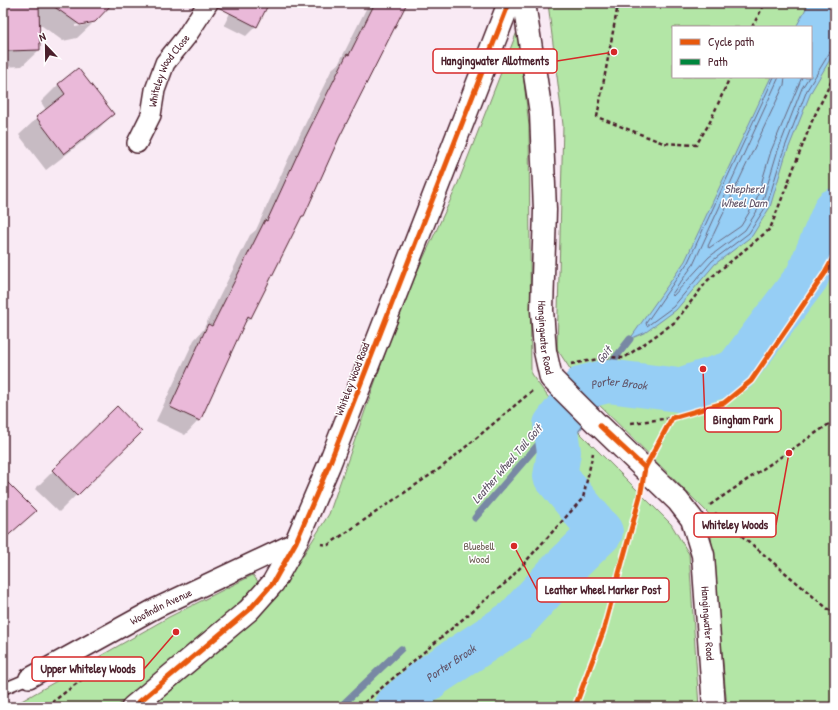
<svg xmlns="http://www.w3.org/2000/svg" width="838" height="710" font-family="'Patrick Hand',sans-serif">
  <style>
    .green { fill: #b3e6a6; stroke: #7e8268; fill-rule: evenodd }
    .water { fill: #96cef5; stroke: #7888a4 }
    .shadow { fill: #0003 }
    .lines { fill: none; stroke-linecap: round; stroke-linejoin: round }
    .shore { stroke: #68657c; stroke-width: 1 }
    .stream { stroke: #7888a4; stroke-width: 7 }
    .river { stroke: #96cef5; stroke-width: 44 }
    .building { fill: #eab9d9; stroke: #4a1f2b }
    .service-casing { stroke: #4a1f2b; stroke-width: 13 }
    .minor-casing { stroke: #4a1f2b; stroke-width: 22 }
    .tertiary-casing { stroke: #4a1f2b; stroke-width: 25 }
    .path { stroke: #4a1f2b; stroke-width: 2.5; stroke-dasharray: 4 3; stroke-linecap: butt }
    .service { stroke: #fff; stroke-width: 10 }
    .minor { stroke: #fff; stroke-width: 19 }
    .tertiary { stroke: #fff; stroke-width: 22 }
    .quiet { stroke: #00873e; stroke-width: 4; stroke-dasharray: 8 4; stroke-linecap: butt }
    .cycleway-casing { stroke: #fff; stroke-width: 8 }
    .cycleway { stroke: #e8590c; stroke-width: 5 }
    .labels { text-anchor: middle; stroke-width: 3; stroke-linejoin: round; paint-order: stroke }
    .street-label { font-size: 11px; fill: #4a1f2b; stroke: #fff }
    .park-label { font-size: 11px; fill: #6a5b50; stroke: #fff }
    .water-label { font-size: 12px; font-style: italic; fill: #615468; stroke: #fff }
    .leader { fill: none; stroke: #d62828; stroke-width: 1.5 }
    .callout-dot { fill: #d62828; stroke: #fff; stroke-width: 1.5 }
    .callout { fill: #fff; stroke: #d62828; stroke-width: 1.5 }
    .callout-label { font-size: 12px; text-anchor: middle; font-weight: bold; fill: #4a1f2b }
  </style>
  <rect width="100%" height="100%" fill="#f9eaf4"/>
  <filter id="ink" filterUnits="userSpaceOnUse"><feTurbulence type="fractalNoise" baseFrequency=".025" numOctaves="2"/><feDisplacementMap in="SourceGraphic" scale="8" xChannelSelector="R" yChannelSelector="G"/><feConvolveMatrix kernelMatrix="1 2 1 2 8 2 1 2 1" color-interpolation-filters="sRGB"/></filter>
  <g filter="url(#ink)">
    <g class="green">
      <path d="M548,3H835V707H727L709,514L584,390L557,349L563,125ZM673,27H811V77H673Z"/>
      <path d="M518,29L529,126L531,374L561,414L671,524L689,554L699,707H152L277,597L329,514L403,302L456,188Z"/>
      <path d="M253,575L259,583L194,646L116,707H11L169,617Z"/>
    </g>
    <path class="water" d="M809,3H835V51L811,92L785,157L770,207L752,236L715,264L676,310L646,332L630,339L685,261L771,77H811V27H796Z"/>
    <g class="shadow">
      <path d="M3,3H112L94,21L75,25V27L92,24L77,38L63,41L38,23L39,50L22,66L3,67Z"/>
      <path d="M235,3H268L256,26L246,36L224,25Z"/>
      <path d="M369,3H406L376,61L303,216L300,219L251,317L244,324L199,420L185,435L156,421L194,340L203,330L250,235L256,230L291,153L332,69L339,63Z"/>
      <path d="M78,70L113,114L95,132L46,170L19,135L46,110L41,102L58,85Z"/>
      <path d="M117,408L140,432L59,512L35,489Z"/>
      <path d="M3,494L34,511L3,541Z"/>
    </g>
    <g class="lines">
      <g class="shore">
        <path d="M774,77L688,262L646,323L647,326L673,307L712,261L749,233L767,205L782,155L807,90L830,52L835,50"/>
        <path d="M779,77L693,265L672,294L673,296L709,257L745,230L762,203L777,153L802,88L809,77"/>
        <path d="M785,77L784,85L708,246L709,248L741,226L756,201L771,151L802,77"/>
      </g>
      <g class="stream">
        <path d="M595,384L630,339"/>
        <path d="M559,452L602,397L641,386"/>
        <path d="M475,518L555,425"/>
        <path d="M340,707L401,649"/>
      </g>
      <path class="river" id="s1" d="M395,707L433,675L516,620L556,576L601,532L555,476L559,452L555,425L584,387L608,381L679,390L736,371L807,277L835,210"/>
    </g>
    <g class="building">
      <path d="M6,3H39L40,50L7,51Z"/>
      <path d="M49,3H113L95,22L80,25Z"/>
      <path d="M219,3H269L257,27L218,7Z"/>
      <path d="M375,3H407L339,138L304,216H302L251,318L248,316L200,421L170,407L208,324L212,326L265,220L267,221L305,138L347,54L349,55Z"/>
      <path d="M78,68L114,114L64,154L36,117L65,94L58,84Z"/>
      <path d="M117,406L142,432L77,496L52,470Z"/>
      <path d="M3,478L36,511L3,540Z"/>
    </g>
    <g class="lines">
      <g class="service-casing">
        <path id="service" d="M3,689L29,678"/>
      </g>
      <g class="minor-casing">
        <g id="minor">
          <path id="s2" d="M137,143L151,115L155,90L165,63L186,37L208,3"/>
          <path id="s3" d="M29,678L156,608L296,542"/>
        </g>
      </g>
      <g class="tertiary-casing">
        <g id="tertiary">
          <path id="s4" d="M524,3L541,113L545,210L542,310L545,351L551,378L597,424"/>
          <path id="s5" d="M600,426L678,501L692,519L703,555L714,707"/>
          <path d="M133,707L249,610L273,583L296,542L329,465L509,3"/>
        </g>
      </g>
      <g class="path">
        <path d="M617,10L597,117L663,143L696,145L709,124L730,77"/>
        <path d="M752,27L765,3"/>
        <path d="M571,364L609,357L624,358L675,322L708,280L770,229L812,121L835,74"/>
        <path d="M631,423L672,418"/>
        <path d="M710,505L835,420"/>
        <path d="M715,513L835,615"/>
        <path d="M321,544L328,545L442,467L532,391"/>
        <path d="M46,707L98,667"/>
        <path d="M359,707L509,580L583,498L593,453"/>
      </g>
      <use href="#service" class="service"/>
      <use href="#minor" class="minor"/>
      <use href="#tertiary" class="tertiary"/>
      <path class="quiet" d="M617,10L618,3"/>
      <g class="cycleway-casing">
        <g id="cycleway">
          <path d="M600,426L645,468"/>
          <path d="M133,707L249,610L273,583L296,542L329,465L509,3"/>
          <path d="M575,707L603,632L640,497L645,468L672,418L724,403L751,381L825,273L835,255"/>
        </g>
      </g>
      <use href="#cycleway" class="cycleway"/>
    </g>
  </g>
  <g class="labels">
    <g class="street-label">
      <text dy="4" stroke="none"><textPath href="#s2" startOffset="80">Whiteley Wood Close</textPath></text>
      <text dy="4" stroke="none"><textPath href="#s4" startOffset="336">Hangingwater Road</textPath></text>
      <text transform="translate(352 379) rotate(-69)" y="4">Whiteley Wood Road</text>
      <text dy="4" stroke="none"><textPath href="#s3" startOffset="150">Woofindin Avenue</textPath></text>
      <text dy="4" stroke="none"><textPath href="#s5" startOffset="237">Hangingwater Road</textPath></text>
    </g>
    <g class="park-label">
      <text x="479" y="550">Bluebell<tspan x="479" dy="13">Wood</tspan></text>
    </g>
    <g class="water-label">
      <text x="744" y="193">Shepherd<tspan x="744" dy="14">Wheel Dam</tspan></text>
      <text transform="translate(604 355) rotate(-52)" y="4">Goit</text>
      <text dy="4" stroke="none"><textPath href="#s1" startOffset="479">Porter Brook</textPath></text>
      <text transform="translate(507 464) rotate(-49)" y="4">Leather Wheel Tail Goit</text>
      <text dy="4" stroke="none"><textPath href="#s1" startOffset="71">Porter Brook</textPath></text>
    </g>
  </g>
  <path class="leader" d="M614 52L557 61M703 369L705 420M789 453L776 525M514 546L537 590M176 632L144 669"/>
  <g class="callout-dot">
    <circle cx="614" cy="52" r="4"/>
    <circle cx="703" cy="369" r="4"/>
    <circle cx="789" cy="453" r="4"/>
    <circle cx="514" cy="546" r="4"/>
    <circle cx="176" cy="632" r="4"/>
  </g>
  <g class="callout">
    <rect x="433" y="49" width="124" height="24" rx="4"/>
    <rect x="705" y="408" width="76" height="24" rx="4"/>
    <rect x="694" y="513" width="82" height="24" rx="4"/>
    <rect x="537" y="578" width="132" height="24" rx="4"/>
    <rect x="32" y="657" width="112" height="24" rx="4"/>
  </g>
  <g class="callout-label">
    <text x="495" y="65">Hangingwater Allotments</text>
    <text x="743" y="424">Bingham Park</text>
    <text x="735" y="529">Whiteley Woods</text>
    <text x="603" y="594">Leather Wheel Marker Post</text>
    <text x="88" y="673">Upper Whiteley Woods</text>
  </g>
  <rect width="838" height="710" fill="none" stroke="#fff" stroke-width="16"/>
  <rect x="8" y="8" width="822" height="694" fill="none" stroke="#4a1f2b" stroke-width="1.5" filter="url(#ink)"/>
  <rect x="672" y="26" width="140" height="52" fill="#ffffff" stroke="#b7a5aa"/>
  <rect x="680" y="39" width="20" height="6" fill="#e8590c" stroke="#b7a5aa"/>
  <text x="708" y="46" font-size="12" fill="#4a1f2b">Cycle path</text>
  <rect x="680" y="59" width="20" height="6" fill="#00873e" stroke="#b7a5aa"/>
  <text x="708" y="66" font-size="12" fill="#4a1f2b">Path</text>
  <g transform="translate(46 46) rotate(338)" stroke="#ffffff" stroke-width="3" paint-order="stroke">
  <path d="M0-3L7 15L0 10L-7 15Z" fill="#4a1f2b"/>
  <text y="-6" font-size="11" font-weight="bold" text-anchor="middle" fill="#4a1f2b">N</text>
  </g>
</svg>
